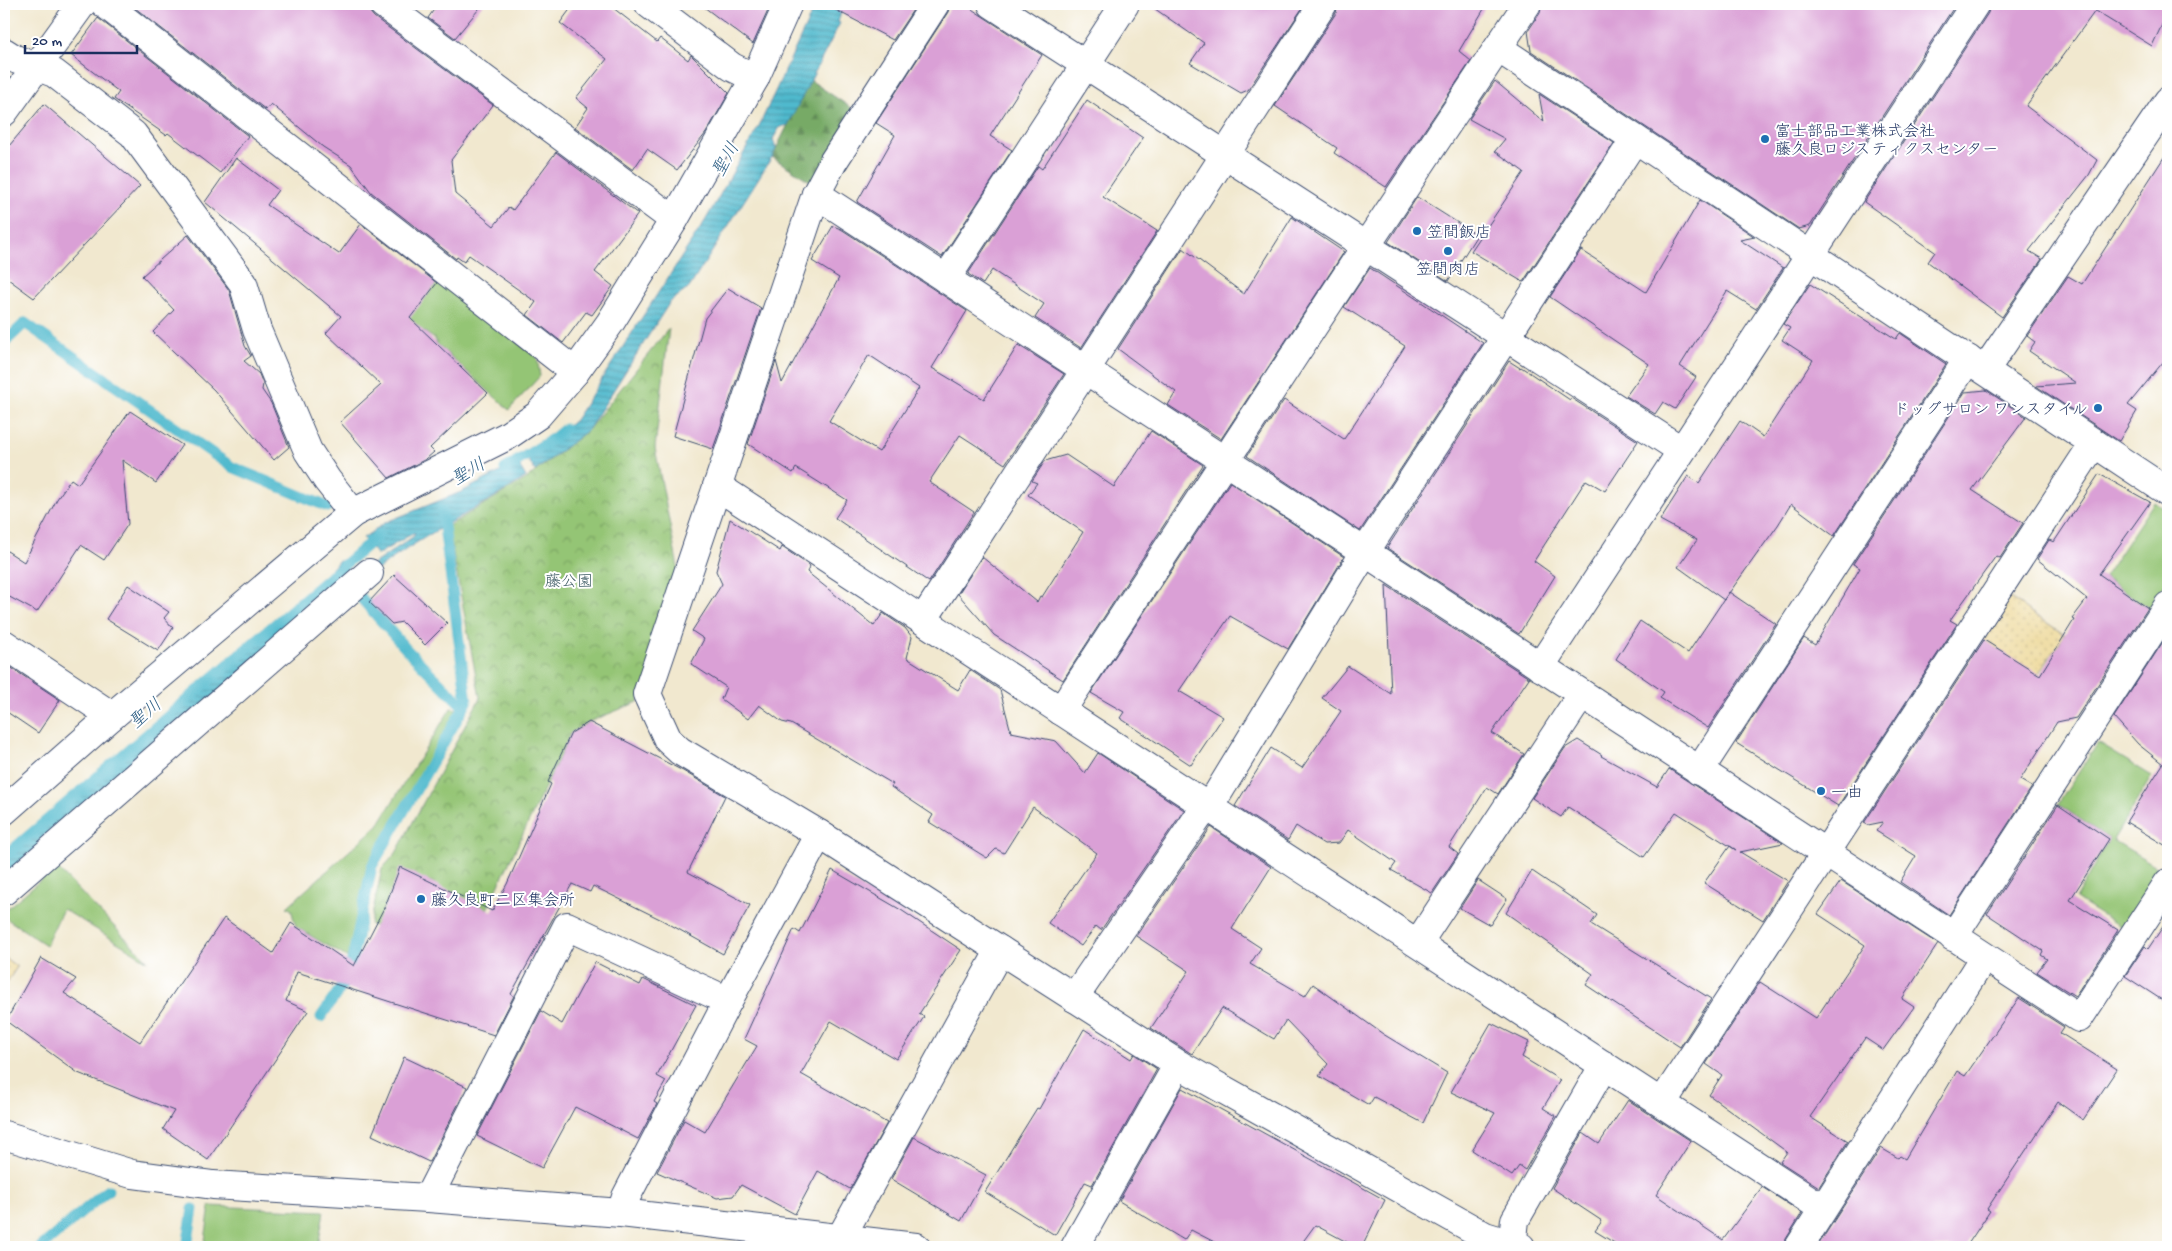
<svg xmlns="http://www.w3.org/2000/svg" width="2172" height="1251" font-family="'Gochi Hand','Klee One',sans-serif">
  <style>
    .grass { fill: #94c574; stroke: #587a69 }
    .forest { fill: url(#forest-firs); stroke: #496c62 }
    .sand { fill: url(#sand-dots); stroke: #84847e }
    .park { fill: url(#park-crowns); stroke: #587a69 }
    .water { fill: url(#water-rules); stroke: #367496 }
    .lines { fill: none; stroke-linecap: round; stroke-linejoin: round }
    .stream { stroke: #50b9cd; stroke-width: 11 }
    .building { fill: #daa0d6; fill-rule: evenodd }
    .minor-casing { stroke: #3b4b6f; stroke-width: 30 }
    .minor { stroke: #fff; stroke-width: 28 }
    .poi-dot { fill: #1f6fb2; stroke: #fff; stroke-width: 2 }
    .labels { text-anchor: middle; stroke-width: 4; stroke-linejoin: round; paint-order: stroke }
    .poi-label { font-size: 16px; fill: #1b2f5e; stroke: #fff; text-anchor: start }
    .park-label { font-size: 16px; fill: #3f5c65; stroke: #fff }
    .water-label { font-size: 18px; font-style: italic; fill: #2e5f85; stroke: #fff }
  </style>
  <defs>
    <pattern id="forest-firs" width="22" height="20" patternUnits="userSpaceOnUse" patternTransform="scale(1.25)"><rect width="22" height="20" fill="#7a6"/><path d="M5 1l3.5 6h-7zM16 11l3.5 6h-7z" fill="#618b57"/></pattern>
    <pattern id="sand-dots" width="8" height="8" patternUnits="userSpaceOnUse" patternTransform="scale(1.25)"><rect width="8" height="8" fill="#eeda9e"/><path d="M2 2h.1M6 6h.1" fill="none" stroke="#ccbb8a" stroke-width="1.8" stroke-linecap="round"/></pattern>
    <pattern id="park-crowns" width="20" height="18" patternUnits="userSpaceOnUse" patternTransform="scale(1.25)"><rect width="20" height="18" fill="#94c574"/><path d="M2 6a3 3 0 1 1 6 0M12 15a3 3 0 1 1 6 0" fill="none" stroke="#78a062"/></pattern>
    <pattern id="water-rules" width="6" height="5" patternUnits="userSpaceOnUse" patternTransform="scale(1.25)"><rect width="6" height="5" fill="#50b9cd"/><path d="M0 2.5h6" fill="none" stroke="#4297aa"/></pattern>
  </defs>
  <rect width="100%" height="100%" fill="#fff"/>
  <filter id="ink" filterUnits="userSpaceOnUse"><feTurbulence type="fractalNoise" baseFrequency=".02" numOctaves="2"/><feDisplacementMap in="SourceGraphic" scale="10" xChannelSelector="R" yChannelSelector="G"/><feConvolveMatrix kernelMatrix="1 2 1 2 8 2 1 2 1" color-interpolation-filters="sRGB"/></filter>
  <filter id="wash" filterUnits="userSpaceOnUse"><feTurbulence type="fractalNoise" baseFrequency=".0096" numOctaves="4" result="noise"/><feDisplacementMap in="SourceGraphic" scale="20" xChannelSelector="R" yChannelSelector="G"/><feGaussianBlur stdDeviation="1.12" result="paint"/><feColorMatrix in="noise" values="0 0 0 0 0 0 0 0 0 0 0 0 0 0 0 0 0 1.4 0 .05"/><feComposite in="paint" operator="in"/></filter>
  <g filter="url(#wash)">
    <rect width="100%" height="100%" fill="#f1e8cf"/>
    <g class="grass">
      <path d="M439,280L537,357L540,376L509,410L437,344L435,339L376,300L424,299Z"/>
      <path d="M2154,502L2168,510V599L2158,615L2104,577Z"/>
      <path d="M451,708L463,710L400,819L370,862L348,958L296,927L291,909L287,907L378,825Z"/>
      <path d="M2098,743L2152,776L2113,840L2168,873L2129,932L2075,899L2109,839L2058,804Z"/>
      <path d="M56,867L148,961L63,909L46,945L4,917V911Z"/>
      <path d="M210,1206L324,1211L318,1247H204Z"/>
    </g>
    <path class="forest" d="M810,80L856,111L816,185L772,157Z"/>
    <g class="sand">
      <path d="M2007,596L2065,635L2022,697L2006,654L1981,639Z"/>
      <path d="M4,957L17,967L4,987Z"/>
    </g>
    <path class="park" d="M669,328L655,448L682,588L638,702L591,721L571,733L460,966L515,997L512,1003L446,967L447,958L370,924L382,869L396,853L480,698L448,526L526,479L588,430Z"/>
    <g class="water">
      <path d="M816,4H844L838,22L840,23L788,125L780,127L773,139L776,149L772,157L689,288L670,302L588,430L535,471L526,456L554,438L575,420L705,221L759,126Z"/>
      <path d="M516,460L526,477C477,510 423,534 376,571L372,565L414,536L415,532L377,555L363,538L386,522L461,492L502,471Z"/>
      <path d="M339,560L354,576L4,880V859L313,592Z"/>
    </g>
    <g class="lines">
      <g class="stream">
        <path d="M4,343L25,323L232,467L328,507"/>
        <path d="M505,469L554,438L565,429"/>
        <path d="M353,589L407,650L464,707"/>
        <path d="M4,857L379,535"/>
        <path d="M321,1017L344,983L351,965L372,866L467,702L442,511"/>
        <path d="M41,1247L108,1190"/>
        <path d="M187,1247L193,1209"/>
      </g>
    </g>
    <g id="blocks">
      <g class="building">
        <path d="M130,4H363L374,17L493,105L451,160L455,194L494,226L509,207L513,210L556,152L638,214L595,272L613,286L592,315L586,312L563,343L527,315L536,302L469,255L464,262L457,257L456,259L371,192L351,165L323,147L271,104L266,110Z"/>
        <path d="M438,4H483L455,38L428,18Z"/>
        <path d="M574,4H608L657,42L660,38L688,60L691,55L729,93L706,133L677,170L647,149L633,170L575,127L588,108L576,98L607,59L560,23Z"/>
        <path d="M700,4H771L753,44Z"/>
        <path d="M824,4H917L893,40Z"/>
        <path d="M950,4H964L1042,55L990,136L1012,150L942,257L857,202L895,135L876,123L948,12Z"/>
        <path d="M1148,4H1305L1248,90L1241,93L1190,63L1204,43Z"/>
        <path d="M1338,4H1487L1459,51L1471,61L1386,187L1334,153L1337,148L1275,106L1336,13Z"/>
        <path d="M1542,4H1956L1810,226L1799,229L1531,51L1528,31L1540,13Z"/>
        <path d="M1990,4H2168V12L2152,46L2095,11L2026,106L2097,160L2089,175L2029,251L2042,259L2002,317L1928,262L1935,252L1864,202L1988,13Z"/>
        <path d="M98,18L248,136L220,173L168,133L166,135L114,99L119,92L71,55Z"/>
        <path d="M1495,81L1544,122L1539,94L1614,143L1523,282L1471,251L1524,172L1495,151L1505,139L1469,119Z"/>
        <path d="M1087,100L1143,138L1103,197L1157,231L1081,348L1035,318L1044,304L992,270L983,284L968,274L1038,166L1042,169Z"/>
        <path d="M44,104L140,186L34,298L4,276V152Z"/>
        <path d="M2168,151V356L2128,405L2137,411L2119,441L2036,386L2076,383L2029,351L2035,342L2027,336L2068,276L2082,284Z"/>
        <path d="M236,158L278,190L267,205L339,254L361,224L437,283L410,318L488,393L430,448L434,452L426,459L389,478L340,422L381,385L326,333L341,316L205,202Z"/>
        <path d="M1417,197L1477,235L1448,281L1388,242Z"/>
        <path d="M1700,200L1755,237L1740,240L1783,268L1756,309L1727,291L1680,366L1696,377L1675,409L1663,402L1655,414L1626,396L1649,364L1550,297L1581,250L1646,292Z"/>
        <path d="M1292,217L1344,252L1221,439L1168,405L1176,392L1118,349L1183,248L1244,294Z"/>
        <path d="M833,226L841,229L967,311L932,368L984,399L1018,345L1064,374L1005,464L960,435L929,482L974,512L929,582L835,518L847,500L796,468L793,473L748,444L776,361L782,383L839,278L812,261ZM869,355L919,388L879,452L829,421Z"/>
        <path d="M188,235L229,290L245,346L251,356L244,361L259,374L263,384L262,390L271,403L289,447L274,460L214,390L153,332L174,310L142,276Z"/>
        <path d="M1370,268L1483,343L1360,531L1247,456L1284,400L1344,439L1400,354L1405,346L1344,307Z"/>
        <path d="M1810,284L1896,339L1900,333L1946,364L1834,536L1791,504L1778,525L1724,600L1678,567L1697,540L1660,520L1688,476L1699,483L1740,421L1763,437L1813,360L1782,340L1790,328L1783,324Z"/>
        <path d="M728,288L761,308L713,449L673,436L705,318Z"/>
        <path d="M1509,361L1520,368L1521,367L1570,400L1571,398L1638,441L1605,491L1586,480L1534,561L1555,576L1519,634L1387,548Z"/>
        <path d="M1986,390L2026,417L1972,490L2023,523L2000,558L1996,556L1950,620L1957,624L1838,806L1736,743L1804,638L1815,645L1860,568L1853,564L1965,392Z"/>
        <path d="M130,411L182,445L156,483L122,460L128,524L104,560L81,545L37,612L4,594V549L24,562L57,499L71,479L78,484Z"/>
        <path d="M1151,431L1203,465L1063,680L994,635L958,594L982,557L1037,602L1040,596L1042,597L1083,532L1028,495L1037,483L1032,481L1045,461L1066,455L1114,487Z"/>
        <path d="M2099,474L2150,502L2099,574L2148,608L2076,718L2057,722L2020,780L2032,787L1949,915L1900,882L1916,856L1876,831L1883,822L1868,825L1864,823L1984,640L2040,675L2074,620L2072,619L2087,599L2037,559L2049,540L2054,542Z"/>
        <path d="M1230,482L1344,557L1288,649L1230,616L1228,619L1179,691L1223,717L1191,765L1120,718L1124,712L1091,693Z"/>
        <path d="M730,519L780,551L782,547L810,566L807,572L874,626L883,613L905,628L912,637L907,658L958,690L970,670L1000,690L1011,732L1056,741L1085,773L1098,753L1184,810L1101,930L1096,926L1081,946L1048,923L1097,853L1033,807L1004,853L996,849L987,858L929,822L933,815L891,787L893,784L791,724L782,722L759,705L748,719L721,699L726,687L691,664L704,639L692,631L722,584L716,571Z"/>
        <path d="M394,575L447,623L425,645L402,622L392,624L369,602Z"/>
        <path d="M128,585L169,612L164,618L173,628L158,651L106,619Z"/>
        <path d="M1386,585L1529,678L1492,733L1524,754L1498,794L1487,787L1449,847L1458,854L1432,893L1391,870L1396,863L1348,830L1339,843L1324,844L1296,826L1288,840L1235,806L1271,748L1302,768L1341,711L1322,698L1348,666L1391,694Z"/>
        <path d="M1729,592L1776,624L1708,728L1660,698L1664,692L1616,659L1640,621L1688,653Z"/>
        <path d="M2168,634V847L2126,822L2163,764L2138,744L2114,717Z"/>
        <path d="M4,663L60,700L38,733L4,710Z"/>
        <path d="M589,722L683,771L725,796L688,872L750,905L723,954L662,920L593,886L590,892L572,884L511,994L514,996L494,1035L297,972L286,1001L308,1011L208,1160L163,1129L174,1111L78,1073L6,1021L41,958L76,979L64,993L140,1042L224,918L273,953L291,923L354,966L386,904L400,867L492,911L507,884L551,784L548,782L571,733Z"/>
        <path d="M1578,740L1602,755L1601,756L1657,787L1669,769L1783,843L1740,852L1788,881L1763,920L1704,883L1730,846L1736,850L1676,812L1644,857L1568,807L1561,817L1532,798L1565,748Z"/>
        <path d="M2058,805L2109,839L2070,900L2118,930L2075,996L2037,972L2047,959L2041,955L2043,951L1987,914Z"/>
        <path d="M1211,827L1271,867L1232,929L1261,948L1250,964L1305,996L1313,984L1383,1034L1447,1073L1423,1123L1374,1097L1369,1105L1319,1076L1328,1064L1286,1020L1274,1039L1222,1008L1192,1054L1151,1028L1189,971L1136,936Z"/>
        <path d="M832,870L901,910L961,950L919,1014L924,1017L896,1059L831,1021L801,1074L887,1123L850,1189L818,1171L795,1214L741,1185L733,1196L717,1198L657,1172L684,1120L705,1132L757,1046L744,1039L794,929L800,933Z"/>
        <path d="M1532,871L1597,915L1591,924L1711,999L1680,1047L1586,985L1593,974L1506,913Z"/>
        <path d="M1478,880L1507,899L1490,925L1460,908Z"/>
        <path d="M1841,881L1938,944L1902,999L1914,1007L1883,1050L1865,1038L1810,1117L1848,1141L1819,1187L1780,1162L1787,1152L1709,1095L1722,1075L1706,1064L1760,982L1816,1018L1865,945L1818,914Z"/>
        <path d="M2168,919V1004L2125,976L2145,946L2148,949Z"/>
        <path d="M595,962L640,985L643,979L696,1005L657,1076L666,1081L654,1102L657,1104L638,1139L575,1107L542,1168L477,1136L541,1011L562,1024Z"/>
        <path d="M2019,998L2064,1027L2060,1033L2117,1069L2083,1120L2058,1102L1987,1209L1990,1211L1966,1247H1817L1881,1148L1898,1158L1900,1156L1905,1159L1957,1071L1965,1076Z"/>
        <path d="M1491,1023L1529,1042L1522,1057L1560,1080L1543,1108L1556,1116L1525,1170L1519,1166L1512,1176L1472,1150L1495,1113L1451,1092Z"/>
        <path d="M1084,1029L1131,1059L1134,1054L1157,1069L1092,1185L1085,1182L1055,1235L985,1192L1037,1108L1039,1109Z"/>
        <path d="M404,1057L467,1087L429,1162L372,1135Z"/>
        <path d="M1182,1088L1385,1200L1362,1247H1356L1315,1225L1299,1247H1224L1191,1230L1184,1240L1119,1201Z"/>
        <path d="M1628,1100L1691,1141L1656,1195L1723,1240L1762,1187L1802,1213L1786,1239L1784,1247H1621L1595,1231L1602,1221L1552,1188L1583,1133L1599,1144Z"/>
        <path d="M914,1137L986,1175L961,1221L891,1179Z"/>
      </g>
    </g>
  </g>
  <g filter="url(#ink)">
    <use href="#blocks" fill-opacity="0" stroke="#3b4b6f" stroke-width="1"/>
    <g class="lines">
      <g class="minor-casing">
        <g id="minor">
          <path d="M105,4L575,372"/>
          <path d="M383,4L674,220"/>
          <path d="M649,4L732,67L755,78"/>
          <path d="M935,4L833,162L816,194L647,694L668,740L680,751L819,834L1178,1064L1485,1236L1521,1247"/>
          <path d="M992,4L1681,450"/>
          <path d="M1498,48L2168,492"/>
          <path d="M4,52L15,59L54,73L133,134L243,283L257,330L308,451L327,480L353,513"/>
          <path d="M4,112L82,4"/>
          <path d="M816,194L2079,1018L2168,883"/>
          <path d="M946,279L1125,4"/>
          <path d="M1985,370L2168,101"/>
          <path d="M717,486L1822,1208"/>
          <path d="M923,620L1323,4"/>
          <path d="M4,644L112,716L4,811"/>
          <path d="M1540,667L1975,4"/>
          <path d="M1061,711L1366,246L1527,4"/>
          <path d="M112,716L353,513L507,436L538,415L575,372L610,323L674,220L755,78L788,4"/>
          <path d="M1699,771L1968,359"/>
          <path d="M4,891L369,573"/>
          <path d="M1953,937L2168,606"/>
          <path d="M1418,943L1582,694"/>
          <path d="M1074,998L1197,819L1218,793L1365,552L1635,139"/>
          <path d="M1662,1103L2094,443"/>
          <path d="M4,1135L132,1174L213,1185L428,1198L621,1213L916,1247"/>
          <path d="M428,1198L567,926L728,1001"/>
          <path d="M621,1213L626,1197L728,1001L819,834"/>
          <path d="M841,1237L1000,950"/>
          <path d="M1075,1247L1178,1064"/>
          <path d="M1512,1247L1515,1220L1604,1065"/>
          <path d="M1799,1247L1984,957"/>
        </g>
      </g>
      <use href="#minor" class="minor"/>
    </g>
  </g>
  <g class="poi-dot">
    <circle cx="1765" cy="139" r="5"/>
    <circle cx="1417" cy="231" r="5"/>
    <circle cx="1448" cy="251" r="5"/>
    <circle cx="2098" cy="408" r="5"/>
    <circle cx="1821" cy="791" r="5"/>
    <circle cx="421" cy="899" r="5"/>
  </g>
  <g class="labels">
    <g class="poi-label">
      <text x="1775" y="136">富士部品工業株式会社<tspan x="1775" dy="18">藤久良ロジスティクスセンター</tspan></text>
      <text x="1427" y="237">笠間飯店</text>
      <text x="1448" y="274" text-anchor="middle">笠間肉店</text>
      <text x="2088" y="414" text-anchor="end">ドッグサロン ワンスタイル</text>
      <text x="1831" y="797">一由</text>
      <text x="431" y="905">藤久良町二区集会所</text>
    </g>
    <g class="park-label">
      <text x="569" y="586">藤公園</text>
    </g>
    <g class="water-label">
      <text transform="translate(725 159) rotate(-61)" y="6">聖川</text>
      <text transform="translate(468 471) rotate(-31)" y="6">聖川</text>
      <text transform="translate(145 713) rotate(-41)" y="6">聖川</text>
    </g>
  </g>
  <rect width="2172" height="1251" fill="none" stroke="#fff" stroke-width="20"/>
  <path d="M25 45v8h112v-8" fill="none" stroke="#1b2f5e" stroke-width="2.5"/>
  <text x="32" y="45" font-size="15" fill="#1b2f5e" stroke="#ffffff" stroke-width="4" paint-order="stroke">20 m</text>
</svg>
